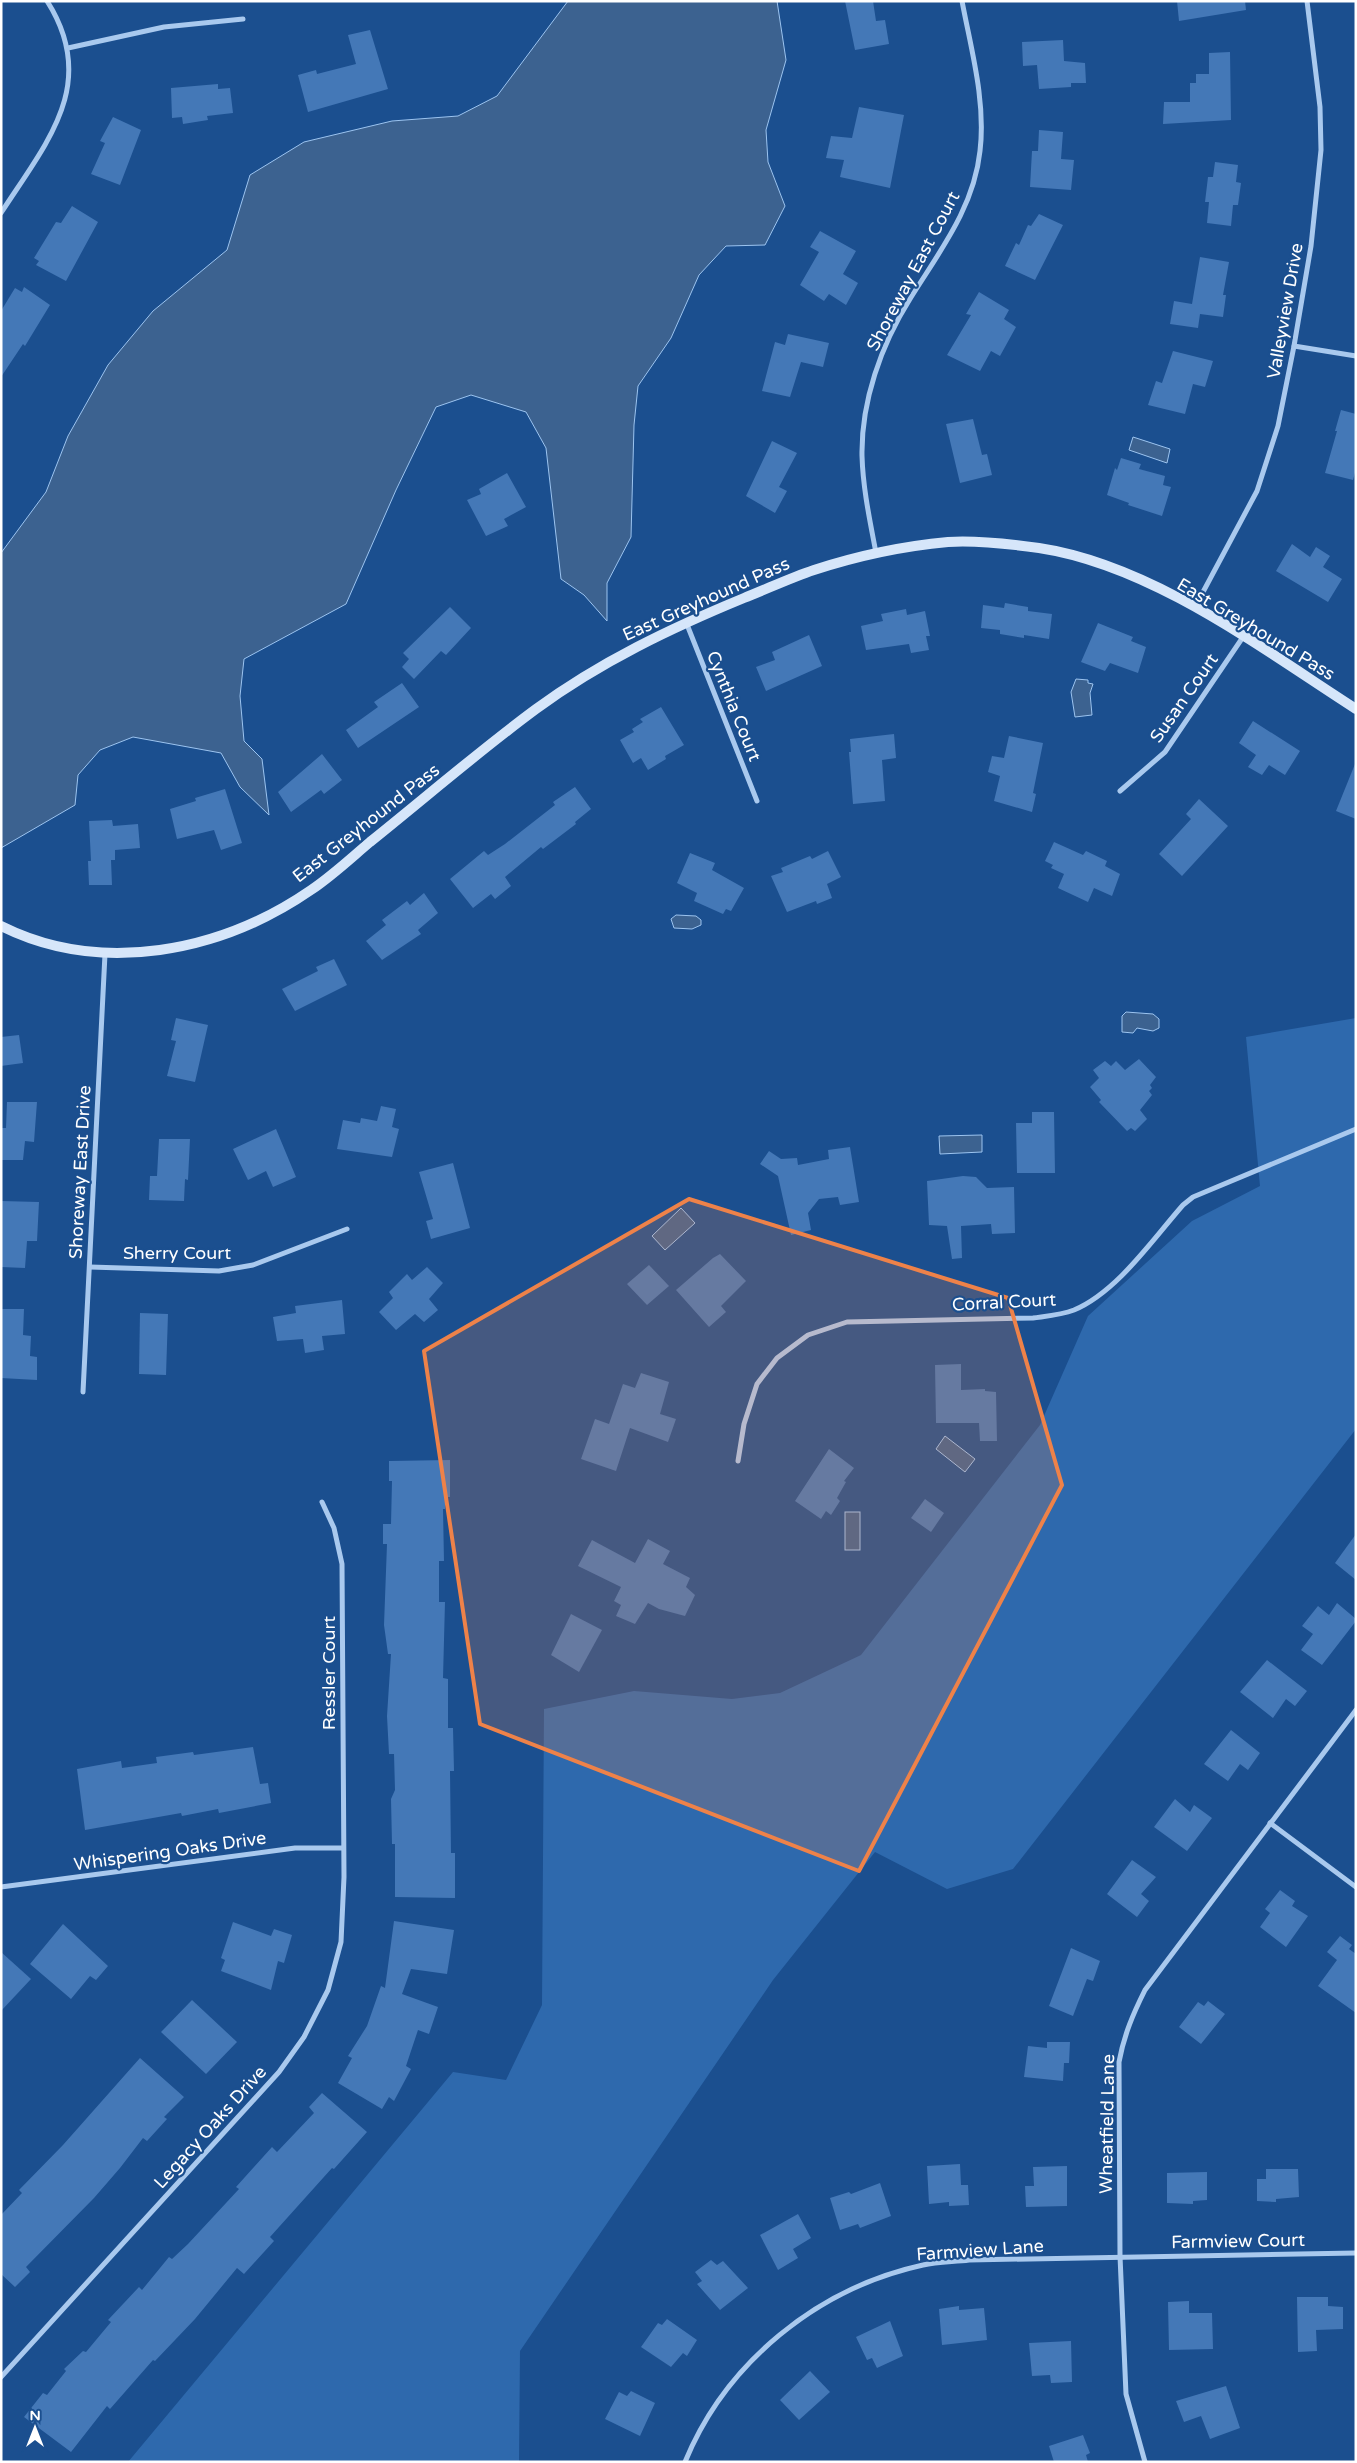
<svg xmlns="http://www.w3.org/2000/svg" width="1357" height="2463" font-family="'Varela Round',sans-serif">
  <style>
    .green { fill: #2e69ad }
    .water { fill: #3c6290; stroke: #9cc4f0 }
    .building { fill: #4478b7 }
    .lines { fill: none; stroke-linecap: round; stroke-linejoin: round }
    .street { stroke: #a9c9ee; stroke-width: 5 }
    .secondary { stroke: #d6e6fa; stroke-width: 10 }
    .marked { fill: #ee8249; fill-opacity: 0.2; stroke: #ee8249; stroke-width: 4; stroke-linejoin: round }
    .labels { text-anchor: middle; stroke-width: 4.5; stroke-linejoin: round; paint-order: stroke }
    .street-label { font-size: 18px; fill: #fff; stroke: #1b4f8f }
  </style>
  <rect width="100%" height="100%" fill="#1b4f8f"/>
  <path class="green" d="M1356,1018V1429L1013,1869L947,1889L875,1852L773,1980L520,2351L519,2462H128L453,2072L506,2080L542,2005L544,1709L634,1691L732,1699L780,1693L861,1655L1040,1425L1088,1316L1192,1221L1260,1186L1246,1037Z"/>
  <g class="water">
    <path d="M568,1H777L786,60L766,130L768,162L785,206L765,245L726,246L699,275L671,338L638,386L634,425L631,537L607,583V621L584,595L561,579L546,448L526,412L471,395L436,407L396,490L346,604L244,659L240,696L244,741L262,759L269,815L240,787L221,753L133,737L100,750L78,775L75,805L1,848V553L46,492L68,436L108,365L153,311L227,250L250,175L304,142L392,121L458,116L497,96Z"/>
    <path d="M1133,437L1170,449L1167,463L1129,450Z"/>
    <path d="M1076,679L1088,680V683L1093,684L1090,693L1092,715L1075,717L1071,692Z"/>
    <path d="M676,915L696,916L701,920V925L692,929L674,928L671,919Z"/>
    <path d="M1126,1012L1153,1014L1159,1019V1028L1153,1031L1137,1028L1133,1033L1122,1032V1016Z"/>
    <path d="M982,1135V1152L940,1154L939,1136Z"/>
    <path d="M681,1208L695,1223L665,1250L652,1236Z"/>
    <path d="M945,1436L975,1459L965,1472L936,1449Z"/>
    <rect x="845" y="1512" width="15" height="38"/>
  </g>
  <g class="building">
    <path d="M845,1H873L876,21L885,20L889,44L855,50Z"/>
    <path d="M1177,1H1245L1246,10L1179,21Z"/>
    <path d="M370,30L388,89L308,112L298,75L316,70L317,74L356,64L348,35Z"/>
    <path d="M1063,40L1064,61L1085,63L1086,83H1071V87L1039,89L1037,65L1023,66L1022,42Z"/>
    <path d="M1230,52L1231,120L1163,124L1164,102H1190V83H1196V74H1209V53Z"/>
    <path d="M218,84V89L230,88L233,113L207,116L208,120L183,124L182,117L172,118L171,88Z"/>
    <path d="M859,107L904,115L890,188L840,177L844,160L826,158L831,136L852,138Z"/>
    <path d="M113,117L141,130L120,185L91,174L105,143L100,141Z"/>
    <path d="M1039,130L1063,132L1061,159L1074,160L1071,190L1030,187L1032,151H1038Z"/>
    <path d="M1215,162L1238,165L1236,182L1241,183L1238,205H1233L1231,226L1207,223L1209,202H1205L1208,177H1213Z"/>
    <path d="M72,206L98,222L66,281L36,265L39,261L34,258L56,222L61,223Z"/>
    <path d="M1039,214L1063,225L1035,280L1005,266L1016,243L1019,245L1028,225L1031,226Z"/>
    <path d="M820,231L856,251L843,274L858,283L846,305L829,294L824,301L800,285L819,252L810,247Z"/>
    <path d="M1200,257L1229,262L1223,295H1226L1223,317L1200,314L1198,328L1170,324L1174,301L1192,304Z"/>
    <path d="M24,287L50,305L25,346L23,344L1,377V311L15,288L22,292Z"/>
    <path d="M979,292L1009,310L1004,319L1016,327L1000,356L991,351L980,371L947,355L971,315L966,314Z"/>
    <path d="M788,334L829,343L823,367L801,362L790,397L762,391L775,342L785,345Z"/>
    <path d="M1173,351L1213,361L1205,387L1193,384L1185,414L1148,405L1156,381L1162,383Z"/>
    <path d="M1341,410L1356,414V469L1353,480L1325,473L1337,431H1335Z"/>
    <path d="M973,419L982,455L987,454L992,475L960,483L946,424Z"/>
    <path d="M772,441L797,453L779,487L787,491L775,513L746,496Z"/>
    <path d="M1121,458L1141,464L1139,469L1165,476L1163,485L1171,487L1162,516L1128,505L1129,503L1107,495L1115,468L1117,470Z"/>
    <path d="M507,473L526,507L504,519L508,526L486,536L467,500L481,494L479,489Z"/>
    <path d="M1292,544L1310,557L1316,547L1330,556L1323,567L1342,579L1328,602L1276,571Z"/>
    <path d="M1005,603L1028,607V611L1052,614L1049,639L1024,635V638L1000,634V630L981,628L983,605L1004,608Z"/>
    <path d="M450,607L471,628L446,655L441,651L414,679L402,667L409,659L403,653Z"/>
    <path d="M906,609L907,615L925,611L930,636H926L929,650L911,653L909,644L866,650L861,626L883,621L881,614Z"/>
    <path d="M1098,623L1133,637L1131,641L1146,647L1138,673L1110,663L1105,671L1081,662Z"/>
    <path d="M809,635L822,666L766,691L756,667L775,660L772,652Z"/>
    <path d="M402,683L419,707L358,748L346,730L378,707L374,702Z"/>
    <path d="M661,707L684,745L665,756L666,759L648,770L641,758L633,763L620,740L634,732L632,729L643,722L640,719Z"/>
    <path d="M1253,721L1300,751L1285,775L1269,765L1262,775L1248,767L1256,755L1239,743Z"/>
    <path d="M894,734L896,758L882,760L885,801L853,804L849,752H851L850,739Z"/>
    <path d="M1009,736L1043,743L1033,793L1036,794L1032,812L994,801L1000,776L988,772L992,756L1004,758Z"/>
    <path d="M322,754L342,780L324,794L321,790L291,812L278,792Z"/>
    <path d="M1355,764H1356V819L1336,811Z"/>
    <path d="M575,787L591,809L575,822L576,824L543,849L541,847L505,877L511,886L495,899L491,894L473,908L450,879L484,851L488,855L505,844L555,805L553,802Z"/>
    <path d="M225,789L242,843L221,850L214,830L177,839L170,809L196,801L195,798Z"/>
    <path d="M1199,799L1228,826L1182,876L1159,854L1191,819L1186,814Z"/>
    <path d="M112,820L113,826L138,824L140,848L115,850V860H111L112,885H89L88,861H91L89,821Z"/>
    <path d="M1054,842L1083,855L1086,851L1107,861L1105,866L1120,874L1112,896L1094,888L1088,902L1058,888L1064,874L1051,868L1053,865L1045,861Z"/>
    <path d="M828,851L841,877L827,884L832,898L817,904L816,901L787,912L771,876L783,872L781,868L810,856L812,859Z"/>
    <path d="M690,853L715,863L712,870L744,888L731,911L726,909L723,914L694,901L697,893L677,883Z"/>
    <path d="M424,893L438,913L418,930L421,934L382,960L366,941L386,925L382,920L407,901L410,905Z"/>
    <path d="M334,959L347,985L295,1011L282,989L318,971L316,967Z"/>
    <path d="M176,1018L208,1025L195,1082L167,1076L176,1041L171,1040Z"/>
    <path d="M19,1035L23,1063L1,1066V1037Z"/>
    <path d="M1139,1059L1156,1077L1150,1085L1152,1088L1149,1091L1152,1095L1140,1110L1147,1119L1135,1131L1131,1128L1127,1131L1099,1102L1101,1100L1090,1087L1099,1078L1093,1070L1105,1061L1111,1066L1116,1061L1125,1070Z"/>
    <path d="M7,1102H37L34,1142L25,1141L23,1160H1V1128H6Z"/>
    <path d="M381,1106L396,1109L392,1127L399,1129L392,1157L337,1149L343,1120L360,1123L361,1118L377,1121Z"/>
    <path d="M1032,1112H1054L1055,1173H1017L1016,1123H1032Z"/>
    <path d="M276,1129L296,1177L273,1187L266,1171L248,1180L233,1149Z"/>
    <path d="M159,1139H190L188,1180L185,1179L184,1201L149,1200L150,1176H157Z"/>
    <path d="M850,1147L859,1202L840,1205L838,1197L819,1199L808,1213L811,1230L791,1235L778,1176L760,1164L769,1151L781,1159L797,1158L798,1165L829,1159L828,1150Z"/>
    <path d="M453,1163L470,1228L431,1239L426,1221L433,1219L419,1172Z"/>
    <path d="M963,1176L976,1177L987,1188L1014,1187L1015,1233L992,1234L991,1224L961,1226L962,1258L952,1259L947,1226L929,1225L927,1181Z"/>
    <path d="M1,1201L39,1202L37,1241H27L25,1268L1,1267Z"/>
    <path d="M720,1254L746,1281L721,1306L726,1312L709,1327L676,1290L713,1258Z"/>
    <path d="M649,1265L669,1286L647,1305L627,1284Z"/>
    <path d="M427,1267L443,1283L429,1299L438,1310L424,1322L415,1314L396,1330L379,1312L393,1298L389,1292L407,1274L412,1280Z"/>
    <path d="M342,1300L345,1334L322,1336L324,1350L305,1353L303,1339L277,1341L273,1317L296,1313L295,1306Z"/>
    <path d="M1,1309H24L23,1335L31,1336L30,1356L37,1357V1380L1,1378Z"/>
    <path d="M140,1313L168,1314L166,1375L139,1374Z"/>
    <path d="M961,1364V1390L985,1389V1391L996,1392L997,1441H980L979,1423H936L935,1365Z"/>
    <path d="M641,1373L669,1382L660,1414L676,1419L668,1442L630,1428L616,1471L581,1459L595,1419L609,1424L623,1384L635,1388Z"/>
    <path d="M829,1449L854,1468L844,1481L846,1482L837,1498L840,1501L831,1515L826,1511L821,1519L795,1501Z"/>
    <path d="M450,1460V1497H445V1509H443L444,1561H439V1602H445L443,1678L448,1679V1728H453L454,1771H450L451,1853H455V1898L395,1897V1844H392L391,1799L395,1790L394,1754H389L387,1716L391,1654H388L384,1625L387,1544H383V1524H391L392,1481H389V1461Z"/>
    <path d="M925,1499L944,1513L931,1532L911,1518Z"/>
    <path d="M1356,1534V1580L1335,1563Z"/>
    <path d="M648,1539L670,1551L663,1564L690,1578L686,1587L695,1595L685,1616L659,1609L648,1603L635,1624L616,1616L621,1605L614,1601L621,1587L578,1566L592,1540L635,1563Z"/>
    <path d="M1337,1603L1356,1619V1621L1322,1665L1301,1650L1313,1634L1302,1626L1318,1606L1329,1615Z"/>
    <path d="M571,1614L602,1630L579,1672L551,1655Z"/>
    <path d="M1267,1660L1307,1691L1295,1706L1286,1699L1273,1718L1240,1692Z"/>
    <path d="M1231,1730L1260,1753L1248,1770L1240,1764L1228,1781L1204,1764Z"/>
    <path d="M253,1747L260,1784L268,1783L271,1803L219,1813L218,1809L182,1816L181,1813L85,1830L77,1769L121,1761L122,1768L157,1763L156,1757L193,1752L194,1755Z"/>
    <path d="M1175,1799L1190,1812L1194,1805L1212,1818L1187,1851L1154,1827Z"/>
    <path d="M1132,1860L1156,1877L1141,1894L1149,1901L1137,1917L1107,1894Z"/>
    <path d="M1280,1890L1295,1901L1292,1906L1308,1916L1286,1947L1260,1927L1270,1913L1265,1909Z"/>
    <path d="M394,1921L454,1930L447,1974L411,1969L402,1994L438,2007L429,2034L418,2030L406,2066L411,2069L394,2101L389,2097L382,2109L338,2083L352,2058L348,2056L367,2026L381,1986L385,1988Z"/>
    <path d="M233,1922L271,1936L274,1929L292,1935L284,1963L278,1961L271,1990L221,1971L225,1960L221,1958Z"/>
    <path d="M63,1924L108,1966L96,1980L90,1976L71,1999L30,1964Z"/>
    <path d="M1340,1936L1352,1945L1349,1949L1356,1954V2013L1318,1986L1337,1960L1327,1952Z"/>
    <path d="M1071,1948L1100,1961L1093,1981L1087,1979L1073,2016L1049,2006Z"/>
    <path d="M1,1952L31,1979L1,2011Z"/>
    <path d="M192,2000L237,2042L206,2074L161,2032Z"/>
    <path d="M1208,2001L1225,2014L1201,2044L1179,2027L1198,2002L1204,2006Z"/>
    <path d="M1047,2042H1070L1069,2063H1064L1063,2081L1024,2077L1028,2046L1047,2048Z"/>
    <path d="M140,2058L184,2097L164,2117L167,2119L147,2141L143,2138L120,2168L94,2198L26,2267L30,2272L15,2287L1,2274V2215L22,2193L19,2190L63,2145Z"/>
    <path d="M322,2093L367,2132L334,2169L332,2168L270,2237L274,2241L244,2274L237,2268L195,2319L155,2361L153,2360L110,2409L107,2406L71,2452L24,2417L43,2393L47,2395L66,2371L64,2369L83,2351L86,2352L111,2322L108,2320L139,2287L142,2290L169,2257L172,2259L188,2244L239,2189L236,2187L272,2147L277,2152L314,2113L309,2107Z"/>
    <path d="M960,2164L961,2185H968L969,2205L949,2206V2202L929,2204L927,2166Z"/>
    <path d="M1067,2166V2206L1026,2207L1025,2186H1034L1033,2167Z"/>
    <path d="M1266,2169H1298L1299,2197L1276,2199V2202L1257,2201V2179H1266Z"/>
    <path d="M1207,2172V2200L1193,2201V2204L1167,2203V2173Z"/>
    <path d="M880,2183L891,2216L860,2228L858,2224L840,2230L830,2198L849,2192L851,2194Z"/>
    <path d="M798,2214L811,2238L793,2249L798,2258L778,2270L760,2235Z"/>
    <path d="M711,2260L717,2265L723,2261L748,2288L720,2310L697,2284L702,2281L695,2272Z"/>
    <path d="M1297,2297H1328V2306L1343,2307V2329L1316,2330L1317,2351L1298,2352Z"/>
    <path d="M1189,2301V2313H1212L1213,2349L1169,2350L1168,2302Z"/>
    <path d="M959,2306V2310L984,2308L987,2340L942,2345L939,2309Z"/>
    <path d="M667,2319L697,2340L687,2356L683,2353L671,2367L641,2347L658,2323L662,2325Z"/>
    <path d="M890,2321L903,2356L877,2368L872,2358L867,2360L856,2337Z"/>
    <path d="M1071,2341L1072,2382L1051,2383L1050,2375L1032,2376L1029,2343Z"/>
    <path d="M810,2371L830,2392L799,2420L780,2400Z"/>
    <path d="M1226,2386L1240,2428L1210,2439L1201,2416L1184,2422L1176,2401Z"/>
    <path d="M631,2391L655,2403L640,2436L605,2419L619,2392L627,2396Z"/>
    <path d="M1083,2435L1090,2453L1086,2455L1088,2462H1054L1049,2446Z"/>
  </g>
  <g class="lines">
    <g class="street">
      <path d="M68,48L164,27L243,19"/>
      <path d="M1,213C46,143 100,84 47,1"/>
      <path d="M1294,346L1356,356"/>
      <path d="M876,553C870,521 863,489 862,456C861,402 881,345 910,299C939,252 974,208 980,151C986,101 971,49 962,1"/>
      <path d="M1195,607L1257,491L1278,426L1294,346L1311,246L1321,150L1320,107L1307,1"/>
      <path d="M686,622L757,801"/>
      <path d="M1120,791L1165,752L1243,637"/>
      <path d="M90,1267L219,1271L253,1265L347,1229"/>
      <path d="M83,1392L105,954"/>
      <path d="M738,1461L744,1424L757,1384L777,1358L808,1335L847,1322L1033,1318C1047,1316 1061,1315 1074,1310C1117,1292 1153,1239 1183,1205L1193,1197L1356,1129"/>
      <path d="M1270,1823L1356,1887"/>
      <path d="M1,1887L295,1848H343"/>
      <path d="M1,2377L279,2072L304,2037L328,1990L341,1942L344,1877L342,1564L334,1528L322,1502"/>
      <path d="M685,2462C726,2362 818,2288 923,2265C938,2261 954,2262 969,2260L1356,2253"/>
      <path d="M1145,2462L1126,2394L1120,2256L1119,2062C1124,2035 1133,2014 1145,1990L1356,1710"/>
    </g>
    <path class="secondary" d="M1,926C101,976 221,952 311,890C332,876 351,858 370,842C425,798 479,751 536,709C600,662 671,628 744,598C767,589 790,578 814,570C857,556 904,546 948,542C977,540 1010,544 1039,548C1152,565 1261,648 1356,709"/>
  </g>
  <path class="marked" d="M689,1199L1008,1298L1062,1485L859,1871L480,1724L424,1351Z"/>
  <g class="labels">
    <g class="street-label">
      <text transform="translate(913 271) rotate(-62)" y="6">Shoreway East Court</text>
      <text transform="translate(1285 311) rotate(-80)" y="6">Valleyview Drive</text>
      <text transform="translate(706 599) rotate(-24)" y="6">East Greyhound Pass</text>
      <text transform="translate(1256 629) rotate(31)" y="6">East Greyhound Pass</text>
      <text transform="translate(1184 698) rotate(-55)" y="6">Susan Court</text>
      <text transform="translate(734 706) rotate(68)" y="6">Cynthia Court</text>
      <text transform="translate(366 823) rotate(-38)" y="6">East Greyhound Pass</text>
      <text transform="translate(80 1172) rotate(-87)" y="6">Shoreway East Drive</text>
      <text x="177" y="1259">Sherry Court</text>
      <text transform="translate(1004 1302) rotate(-3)" y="6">Corral Court</text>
      <text transform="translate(329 1673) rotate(-90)" y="6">Ressler Court</text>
      <text transform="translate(170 1851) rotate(-8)" y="6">Whispering Oaks Drive</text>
      <text transform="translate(1107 2124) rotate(-89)" y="6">Wheatfield Lane</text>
      <text transform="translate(210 2127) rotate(-48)" y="6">Legacy Oaks Drive</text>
      <text transform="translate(1238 2241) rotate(-1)" y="6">Farmview Court</text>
      <text transform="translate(980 2250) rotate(-4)" y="6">Farmview Lane</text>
    </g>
  </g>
  <rect width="1357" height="2463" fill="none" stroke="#ffffff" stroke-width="5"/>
  <g transform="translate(35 2428)" stroke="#1b4f8f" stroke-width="4" paint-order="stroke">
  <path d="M0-4L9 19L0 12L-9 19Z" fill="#ffffff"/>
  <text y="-8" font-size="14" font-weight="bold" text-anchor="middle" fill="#ffffff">N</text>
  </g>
</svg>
